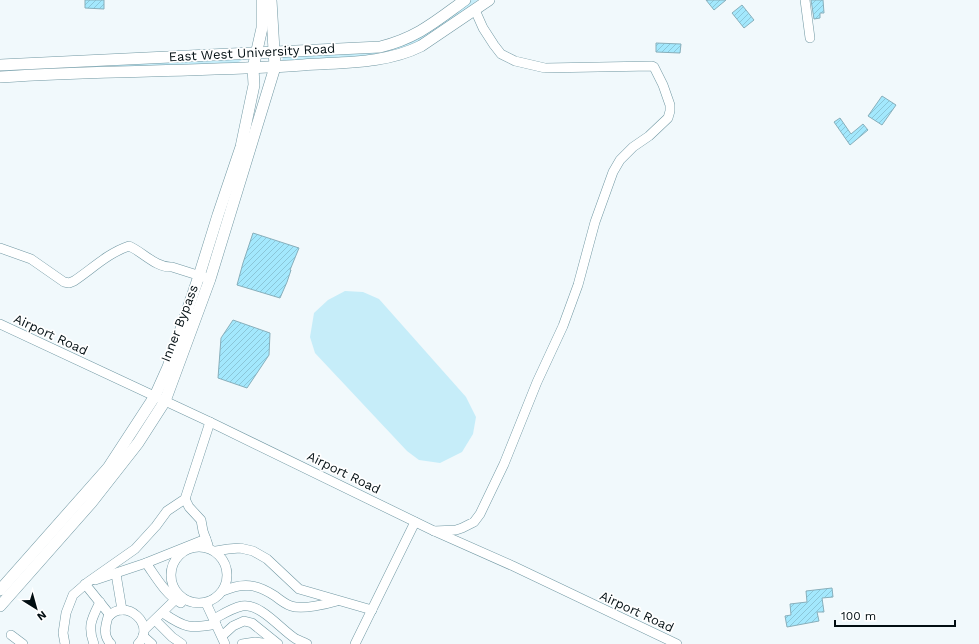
<svg xmlns="http://www.w3.org/2000/svg" width="979" height="644" font-family="'Work Sans',sans-serif">
  <style>
    .grass { fill: #c6edf9 }
    .building { fill: url(#building-hatch); stroke: #88afbb }
    .lines { fill: none; stroke-linecap: round; stroke-linejoin: round }
    .minor-casing { stroke: #7198a3; stroke-width: 10 }
    .major-casing { stroke: #7198a3; stroke-width: 12 }
    .minor { stroke: #fff; stroke-width: 9 }
    .major { stroke: #fff; stroke-width: 11 }
    .labels { text-anchor: middle; stroke-width: 3.5; stroke-linejoin: round; paint-order: stroke }
    .street-label { font-size: 13px; fill: #020e12; stroke: #fff }
  </style>
  <defs>
    <pattern id="building-hatch" width="6" height="6" patternUnits="userSpaceOnUse"><rect width="6" height="6" fill="#a3e8fd"/><path d="M-1 1l2-2M0 6l6-6M5 7l2-2" fill="none" stroke="#8bc6d8"/></pattern>
  </defs>
  <rect width="100%" height="100%" fill="#f1f9fc"/>
  <g class="grass">
    <path d="M469,0H478C458,15 436,34 412,44C373,61 324,59 282,61L283,57L389,47Z"/>
    <path d="M240,58L242,60L237,63L0,76V70Z"/>
    <path d="M345,291L363,292L379,299L466,397L476,417L473,434L462,452L440,463L419,460L407,451L315,353L310,337L314,313L328,300Z"/>
  </g>
  <g class="building">
    <path d="M85,0H104V9L85,8Z"/>
    <path d="M706,0H726L714,10Z"/>
    <path d="M811,0H823L824,13H820V18L814,19Z"/>
    <path d="M742,5L754,20L744,28L732,13Z"/>
    <path d="M656,43L681,44L680,53L656,52Z"/>
    <path d="M882,96L896,105L882,125L868,116Z"/>
    <path d="M840,118L851,134L863,124L868,130L850,145L834,122Z"/>
    <path d="M253,233L299,248L290,270H291L287,282L280,298L237,285L243,263Z"/>
    <path d="M233,320L270,333L269,355L247,388L218,378L221,338Z"/>
    <path d="M832,588L833,597L822,598L824,612H817L819,621L787,627L785,616L791,615L790,604L807,602L806,591Z"/>
  </g>
  <g class="lines">
    <g class="minor-casing">
      <g id="minor">
        <path d="M805,0L810,38"/>
        <path d="M0,248L31,259L64,282L69,283L74,281C92,269 108,253 129,246C143,252 156,268 172,267L210,279"/>
        <path d="M0,324L210,422L434,531L513,566L677,644"/>
        <path d="M185,499L189,507L201,520L203,531L208,545"/>
        <path d="M434,531L456,530L462,528L474,522L480,514L504,464L537,382L563,326L578,285L595,222L613,172L620,160L633,147L649,136L668,118L670,111V105L663,85L654,67L652,66L545,68L515,61L501,54L494,45L483,28L475,10"/>
        <circle cx="199" cy="575" r="28"/>
        <path d="M216,551L228,549L240,548L253,551L267,559L299,589L372,610"/>
        <path d="M146,563C156,577 166,595 181,603"/>
        <path d="M116,574L122,610"/>
        <path d="M95,580L146,563L206,539"/>
        <path d="M85,584L110,615"/>
        <path d="M223,591C243,582 257,584 275,596C280,600 285,604 291,606C302,610 327,604 337,601"/>
        <path d="M206,603L225,644"/>
        <path d="M163,613C185,628 190,629 216,624"/>
        <path d="M214,619C223,614 232,608 242,606C261,603 281,630 296,639C300,641 304,642 307,644"/>
        <path d="M155,620L172,637L182,644"/>
        <path d="M144,630L179,596"/>
        <path d="M11,635L23,644"/>
        <path d="M143,636L152,644"/>
        <path d="M222,636L233,626L244,621L252,623L278,644"/>
        <path d="M65,644L63,633L66,613L73,595L88,582L135,549L156,526L167,511L185,499L210,422"/>
        <path d="M94,644C87,626 92,618 100,602"/>
        <path d="M111,644C103,636 105,627 108,617C126,597 157,625 138,644"/>
        <path d="M242,644L255,642L270,644"/>
        <path d="M355,644L415,522"/>
      </g>
    </g>
    <g class="major-casing">
      <g id="major">
        <path d="M0,65L380,47C417,38 436,21 465,0"/>
        <path d="M0,77C101,70 202,72 303,65C342,62 385,64 421,46L489,0"/>
        <path d="M0,590L108,468L155,396L168,367L199,276L218,215L241,147L254,85L253,68L262,28V0"/>
        <path d="M0,606L91,503L138,443L165,401L210,279L275,67L271,0"/>
      </g>
    </g>
    <use href="#minor" class="minor"/>
    <use href="#major" class="major"/>
  </g>
  <g class="labels">
    <g class="street-label">
      <text transform="translate(252 52) rotate(-3)" y="5">East West University Road</text>
      <text transform="translate(179 323) rotate(-69)" y="5">Inner Bypass</text>
      <text transform="translate(51 334) rotate(25)" y="5">Airport Road</text>
      <text transform="translate(344 472) rotate(26)" y="5">Airport Road</text>
      <text transform="translate(637 611) rotate(25)" y="5">Airport Road</text>
    </g>
  </g>
  <g transform="translate(36 608) rotate(143)" stroke="#ffffff" stroke-width="3" paint-order="stroke">
  <path d="M0-3L7 15L0 10L-7 15Z" fill="#020e12"/>
  <text y="-6" font-size="11" font-weight="bold" text-anchor="middle" fill="#020e12">N</text>
  </g>
  <path d="M835 620v6h120v-6" fill="none" stroke="#020e12" stroke-width="2"/>
  <text x="841" y="620" font-size="12" fill="#020e12" stroke="#ffffff" stroke-width="3" paint-order="stroke">100 m</text>
</svg>
